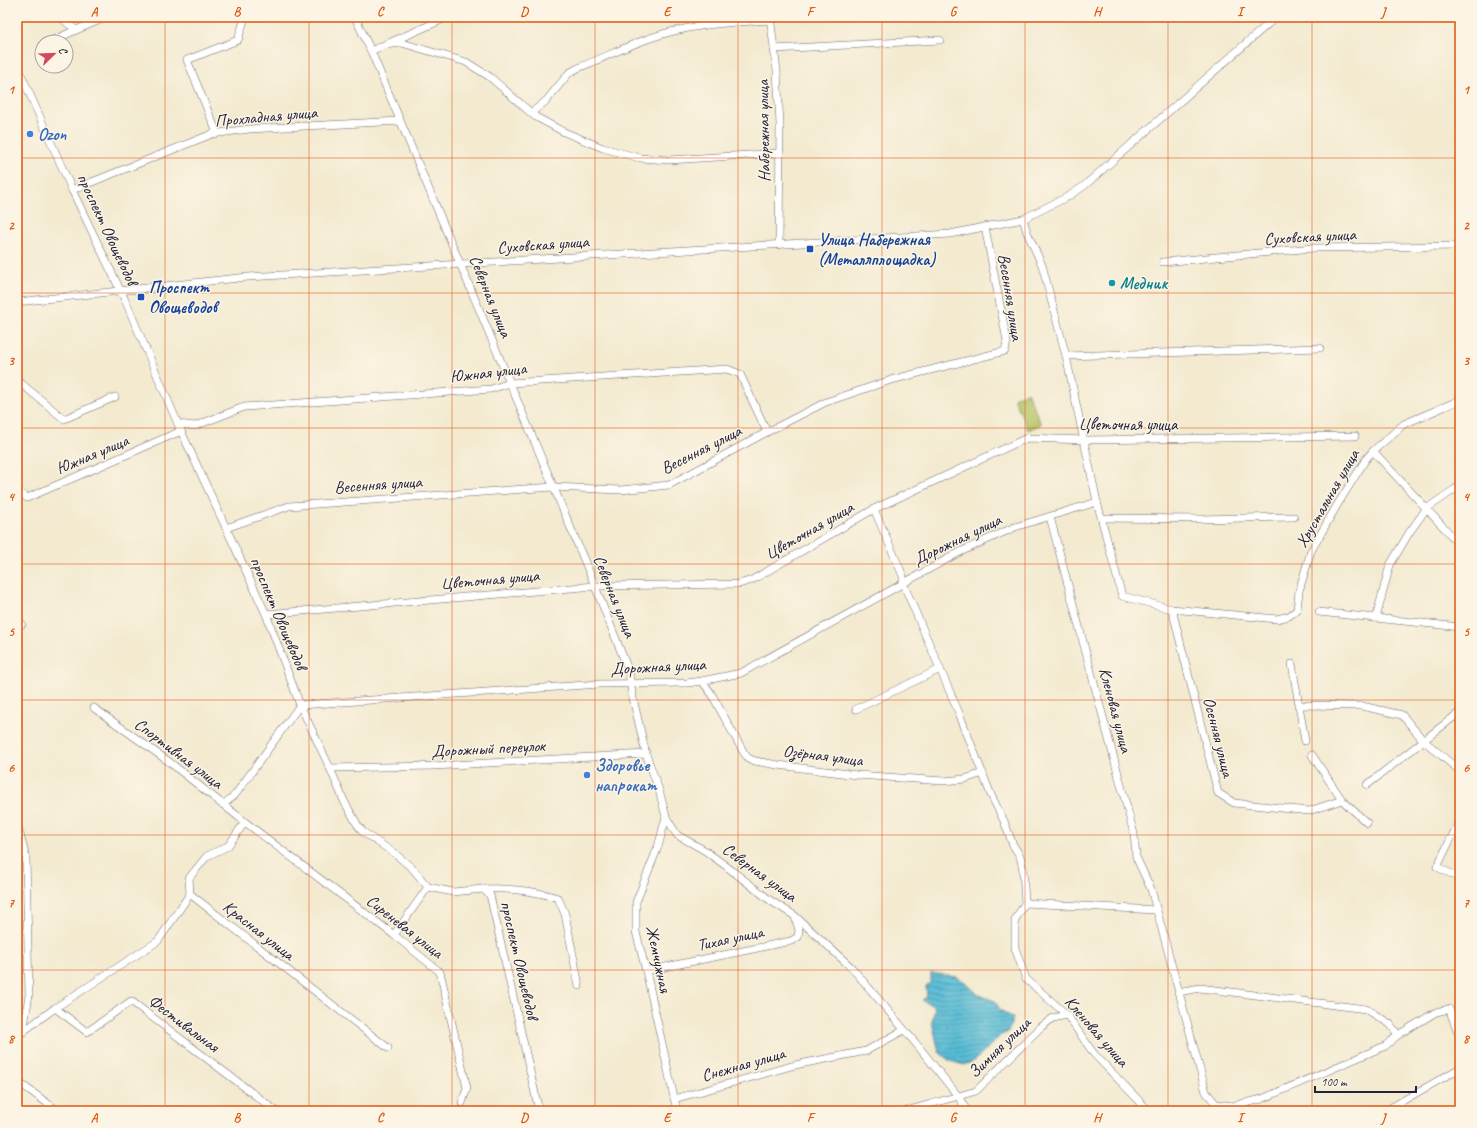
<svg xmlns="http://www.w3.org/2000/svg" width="1477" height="1128" font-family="Caveat,sans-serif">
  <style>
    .garden { fill: #b6c567; stroke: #6c7451 }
    .water { fill: url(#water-rules); stroke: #3c6f88 }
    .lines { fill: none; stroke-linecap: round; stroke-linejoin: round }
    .minor-casing { stroke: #6b686f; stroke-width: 8 }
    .minor { stroke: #fff; stroke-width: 7 }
    .grid { fill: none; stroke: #de560e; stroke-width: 1; stroke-opacity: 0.55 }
    .shop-dot { fill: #3f7fe0; stroke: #fcf5e5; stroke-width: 1.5 }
    .transit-dot { fill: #1a4fb4; stroke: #fcf5e5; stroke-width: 1.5 }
    .culture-dot { fill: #0f9aa8; stroke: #fcf5e5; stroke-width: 1.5 }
    .labels { text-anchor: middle; stroke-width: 3; stroke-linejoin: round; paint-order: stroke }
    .street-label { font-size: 17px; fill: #22223b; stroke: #fcf5e5 }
    .shop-label { font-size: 17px; font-weight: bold; fill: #366cbe; stroke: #fcf5e5; text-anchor: start }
    .transit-label { font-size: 17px; font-weight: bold; fill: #164399; stroke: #fcf5e5; text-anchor: start }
    .culture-label { font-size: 17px; font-weight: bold; fill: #0d838f; stroke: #fcf5e5; text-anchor: start }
    .neatline { fill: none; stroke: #de560e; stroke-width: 1.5 }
    .grid-label { font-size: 13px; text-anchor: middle; font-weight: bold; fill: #de560e }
  </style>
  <defs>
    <pattern id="water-rules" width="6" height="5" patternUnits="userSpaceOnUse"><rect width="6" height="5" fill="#57bcd5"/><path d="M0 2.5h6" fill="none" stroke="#4898ae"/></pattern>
  </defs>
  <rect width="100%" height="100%" fill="#fcf5e5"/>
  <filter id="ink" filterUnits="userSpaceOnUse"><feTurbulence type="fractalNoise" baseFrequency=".025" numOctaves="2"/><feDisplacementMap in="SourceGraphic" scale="8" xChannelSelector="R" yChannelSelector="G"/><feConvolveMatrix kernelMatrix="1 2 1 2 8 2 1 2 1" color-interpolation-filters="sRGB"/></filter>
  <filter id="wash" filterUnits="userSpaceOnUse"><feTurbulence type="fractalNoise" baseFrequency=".012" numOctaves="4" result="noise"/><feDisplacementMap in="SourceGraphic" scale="16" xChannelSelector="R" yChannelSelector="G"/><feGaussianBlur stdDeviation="0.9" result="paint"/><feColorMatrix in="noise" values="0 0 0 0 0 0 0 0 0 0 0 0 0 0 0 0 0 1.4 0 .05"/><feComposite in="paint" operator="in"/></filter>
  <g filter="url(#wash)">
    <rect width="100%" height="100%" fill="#f3ead0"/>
    <path class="garden" d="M1027,392L1041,424L1028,430L1014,398Z"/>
    <path class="water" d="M931,973L957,977L968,984L977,994L995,1001L1000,1010L1013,1018L1008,1032L1001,1035L976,1060L964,1065L950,1061L939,1052L932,1022L935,1007L922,1000L927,997L926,986L931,983Z"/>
  </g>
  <g filter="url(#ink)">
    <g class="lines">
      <g class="minor-casing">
        <g id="minor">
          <path d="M60,17L76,30L107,17"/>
          <path d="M355,17L371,51L595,586L629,672L632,694L646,754L659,790L666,817L677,835L704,850L726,866L771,901L795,916L852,968L918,1046L958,1096L967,1111"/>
          <path d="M770,17L777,71L780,124L779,245"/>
          <path d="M52,41L76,30"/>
          <path d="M384,45L402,43L466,62L490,77L531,113L546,101L569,73L578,68C611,55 644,37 679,30C709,23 740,22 771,20"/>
          <path d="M774,49L940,40"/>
          <path d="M371,51L448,17"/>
          <path d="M17,65L72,190L125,300L181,431L266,614L300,705L330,768L344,801L357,824L363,832L394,853L412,868L428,887L453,892L483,889L490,895L539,1111"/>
          <path d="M531,113L536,117L564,132L603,148L640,158L669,160L780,153"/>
          <path d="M217,133L187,60L238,40L245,17"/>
          <path d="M72,190L212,134L249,129L400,121"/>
          <path d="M1023,219L1027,232L1042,265L1066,356L1097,502L1122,596L1172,609L1277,619L1289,616L1297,610L1299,591L1311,551L1336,507L1366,459L1373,451L1404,424L1460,400"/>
          <path d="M1163,262L1313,248L1460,246"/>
          <path d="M17,302L248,277L950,234L1023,219L1069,196L1084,186L1276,17"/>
          <path d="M1066,356L1320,348"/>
          <path d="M17,380L64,419L115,397"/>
          <path d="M178,424L195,426L244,407L491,389L510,383L727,369L740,374L767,432"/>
          <path d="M1373,451L1460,545"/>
          <path d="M17,490L27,498L181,431"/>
          <path d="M874,509L903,576V583L959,713L991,795L1004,821L1013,845L1020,856L1023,870L1025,903"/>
          <path d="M1050,517L1134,834L1136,857L1151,889L1206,1092L1216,1104L1233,1106L1262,1099L1385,1046L1398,1035"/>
          <path d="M1102,518L1200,519L1294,517"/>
          <path d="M226,528L289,506L553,487L621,490L669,485L767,432L826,402L891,380L1005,351L1007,341L985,227"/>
          <path d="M1172,609L1218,793L1234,803L1309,811L1342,800"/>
          <path d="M1319,612L1460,627"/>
          <path d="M266,614L595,586L739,584L752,580L874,509L1027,438L1084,440L1355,436"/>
          <path d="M1376,618L1390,565L1409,533L1426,509L1455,489L1460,487"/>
          <path d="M17,625L22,624"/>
          <path d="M1292,664L1305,741"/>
          <path d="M702,681L711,693L744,753L748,758L755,761L778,765L857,775L944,781L965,779L983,773"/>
          <path d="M1298,705L1362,706L1402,715L1423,740L1460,771"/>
          <path d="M94,708L168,761L245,822L394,935L440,972L467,1088L462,1103"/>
          <path d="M856,709L940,669"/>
          <path d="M1312,755L1342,800L1367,823"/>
          <path d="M330,768L434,766L646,754"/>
          <path d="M1367,785L1460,712"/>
          <path d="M220,803H225L235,795L300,705L600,684L687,683L702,681L741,673L960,552L1015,527L1097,502"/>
          <path d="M666,817L658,847L636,902V932L646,971L677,1111"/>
          <path d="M1460,820L1437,867L1460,878"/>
          <path d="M245,822L228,846L207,856L189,878L190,894L388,1048"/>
          <path d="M17,823L26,858L29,995L23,1032"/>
          <path d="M483,889C509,888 533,890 558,898L565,914L579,986"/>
          <path d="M394,935L428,887"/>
          <path d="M646,971L791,941L798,937L799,930L795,917"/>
          <path d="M1178,992L1200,988L1366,1009L1390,1024L1398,1035L1436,1012L1449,1009L1460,1037"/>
          <path d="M55,1008L87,1032L131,1001L276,1111"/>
          <path d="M17,1036L55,1008L158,941L190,894"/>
          <path d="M17,1081L58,1111"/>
          <path d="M674,1099L795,1065L866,1051L904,1030"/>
          <path d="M906,1111L976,1091L1041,1027L1053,1018L1067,1015"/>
          <path d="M1149,1111L1094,1054L1067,1015L1026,979L1015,948V920L1025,903L1156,910"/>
          <path d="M1385,1111L1460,1068"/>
        </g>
      </g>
      <use href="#minor" class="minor"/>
    </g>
  </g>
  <path class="grid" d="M165,17V1111M309,17V1111M452,17V1111M595,17V1111M738,17V1111M882,17V1111M1025,17V1111M1168,17V1111M1312,17V1111M17,158H1460M17,293H1460M17,428H1460M17,564H1460M17,700H1460M17,835H1460M17,970H1460"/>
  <g class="shop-dot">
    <circle cx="30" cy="134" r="4"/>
    <circle cx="587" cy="775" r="4"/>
  </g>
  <g class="transit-dot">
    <rect x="806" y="245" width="8" height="8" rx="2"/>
    <rect x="137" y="293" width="8" height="8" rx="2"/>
  </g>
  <circle class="culture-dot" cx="1112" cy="283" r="4"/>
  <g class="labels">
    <g class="street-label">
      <text transform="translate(266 116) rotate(-5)" y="6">Прохладная улица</text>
      <text transform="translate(763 131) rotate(-91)" y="6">Набережная улица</text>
      <text transform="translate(108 229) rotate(65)" y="6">проспект Овощеводов</text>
      <text transform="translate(1310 236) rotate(-3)" y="6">Суховская улица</text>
      <text transform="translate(543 244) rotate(-4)" y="6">Суховская улица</text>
      <text transform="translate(491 296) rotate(68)" y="6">Северная улица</text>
      <text transform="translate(1011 297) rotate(81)" y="6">Весенняя улица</text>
      <text transform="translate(488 372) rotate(-7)" y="6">Южная улица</text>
      <text x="1128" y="430">Цветочная улица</text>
      <text transform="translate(701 449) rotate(-27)" y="6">Весенняя улица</text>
      <text transform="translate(92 454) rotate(-23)" y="6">Южная улица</text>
      <text transform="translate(378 484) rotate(-4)" y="6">Весенняя улица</text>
      <text transform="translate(1327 498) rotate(-60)" y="6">Хрустальная улица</text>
      <text transform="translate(809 530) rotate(-30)" y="6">Цветочная улица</text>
      <text transform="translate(957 539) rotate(-26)" y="6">Дорожная улица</text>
      <text transform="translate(490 579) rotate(-5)" y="6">Цветочная улица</text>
      <text transform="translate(615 596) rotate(68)" y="6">Северная улица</text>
      <text transform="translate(279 613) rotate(67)" y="6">проспект Овощеводов</text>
      <text transform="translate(658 666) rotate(-3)" y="6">Дорожная улица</text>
      <text transform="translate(1116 710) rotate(75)" y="6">Кленовая улица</text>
      <text transform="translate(1219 737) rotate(76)" y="6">Осенняя улица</text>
      <text transform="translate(488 748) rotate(-3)" y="6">Дорожный переулок</text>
      <text transform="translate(179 753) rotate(37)" y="6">Спортивная улица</text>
      <text transform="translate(823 755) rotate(7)" y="6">Озёрная улица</text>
      <text transform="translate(760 872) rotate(36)" y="6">Северная улица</text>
      <text transform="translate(405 926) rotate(38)" y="6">Сиреневая улица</text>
      <text transform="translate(259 930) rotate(38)" y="6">Красная улица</text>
      <text transform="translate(730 938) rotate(-12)" y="6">Тихая улица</text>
      <text transform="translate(659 959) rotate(78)" y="6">Жемчужная</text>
      <text transform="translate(520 960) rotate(77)" y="6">проспект Овощеводов</text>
      <text transform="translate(184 1023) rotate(37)" y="6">Фестивальная</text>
      <text transform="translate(1097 1031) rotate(49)" y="6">Кленовая улица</text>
      <text transform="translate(999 1047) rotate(-44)" y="6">Зимняя улица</text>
      <text transform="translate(743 1064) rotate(-16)" y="6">Снежная улица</text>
    </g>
    <g class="shop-label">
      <text x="38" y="140">Ozon</text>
      <text x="595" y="771">Здоровье<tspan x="595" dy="20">напрокат</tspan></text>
    </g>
    <g class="transit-label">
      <text x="818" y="245">Улица Набережная<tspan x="818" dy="20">(Металлплощадка)</tspan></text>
      <text x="149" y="293">Проспект<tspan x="149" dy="20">Овощеводов</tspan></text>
    </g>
    <g class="culture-label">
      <text x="1120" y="289">Медник</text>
    </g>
  </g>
  <rect width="1477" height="1128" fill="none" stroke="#fcf5e5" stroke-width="44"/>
  <g transform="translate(54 54) rotate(67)"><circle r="19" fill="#fcf5e5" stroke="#a5a1a1"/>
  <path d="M0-3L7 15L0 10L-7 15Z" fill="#d1495b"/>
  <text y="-6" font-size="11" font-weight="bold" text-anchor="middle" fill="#22223b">С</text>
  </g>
  <path d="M1315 1086v6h101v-6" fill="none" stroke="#22223b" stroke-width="2"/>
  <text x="1321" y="1086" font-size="12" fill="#22223b" stroke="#fcf5e5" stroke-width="3" paint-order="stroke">100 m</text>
  <rect x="22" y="22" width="1433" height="1084" class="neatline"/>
  <g class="grid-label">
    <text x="94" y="16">A</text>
    <text x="237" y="16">B</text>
    <text x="380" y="16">C</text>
    <text x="524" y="16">D</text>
    <text x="667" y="16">E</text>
    <text x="810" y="16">F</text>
    <text x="953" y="16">G</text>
    <text x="1097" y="16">H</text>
    <text x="1240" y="16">I</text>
    <text x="1383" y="16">J</text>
    <text x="11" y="94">1</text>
    <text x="1466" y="94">1</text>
    <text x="11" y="230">2</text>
    <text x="1466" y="230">2</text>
    <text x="11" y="365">3</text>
    <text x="1466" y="365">3</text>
    <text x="11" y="501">4</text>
    <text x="1466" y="501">4</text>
    <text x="11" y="636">5</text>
    <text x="1466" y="636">5</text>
    <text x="11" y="772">6</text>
    <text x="1466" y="772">6</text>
    <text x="11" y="907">7</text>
    <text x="1466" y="907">7</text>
    <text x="11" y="1043">8</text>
    <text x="1466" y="1043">8</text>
    <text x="94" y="1122">A</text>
    <text x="237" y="1122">B</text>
    <text x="380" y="1122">C</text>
    <text x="524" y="1122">D</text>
    <text x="667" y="1122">E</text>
    <text x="810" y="1122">F</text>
    <text x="953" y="1122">G</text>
    <text x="1097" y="1122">H</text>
    <text x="1240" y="1122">I</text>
    <text x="1383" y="1122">J</text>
  </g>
</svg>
